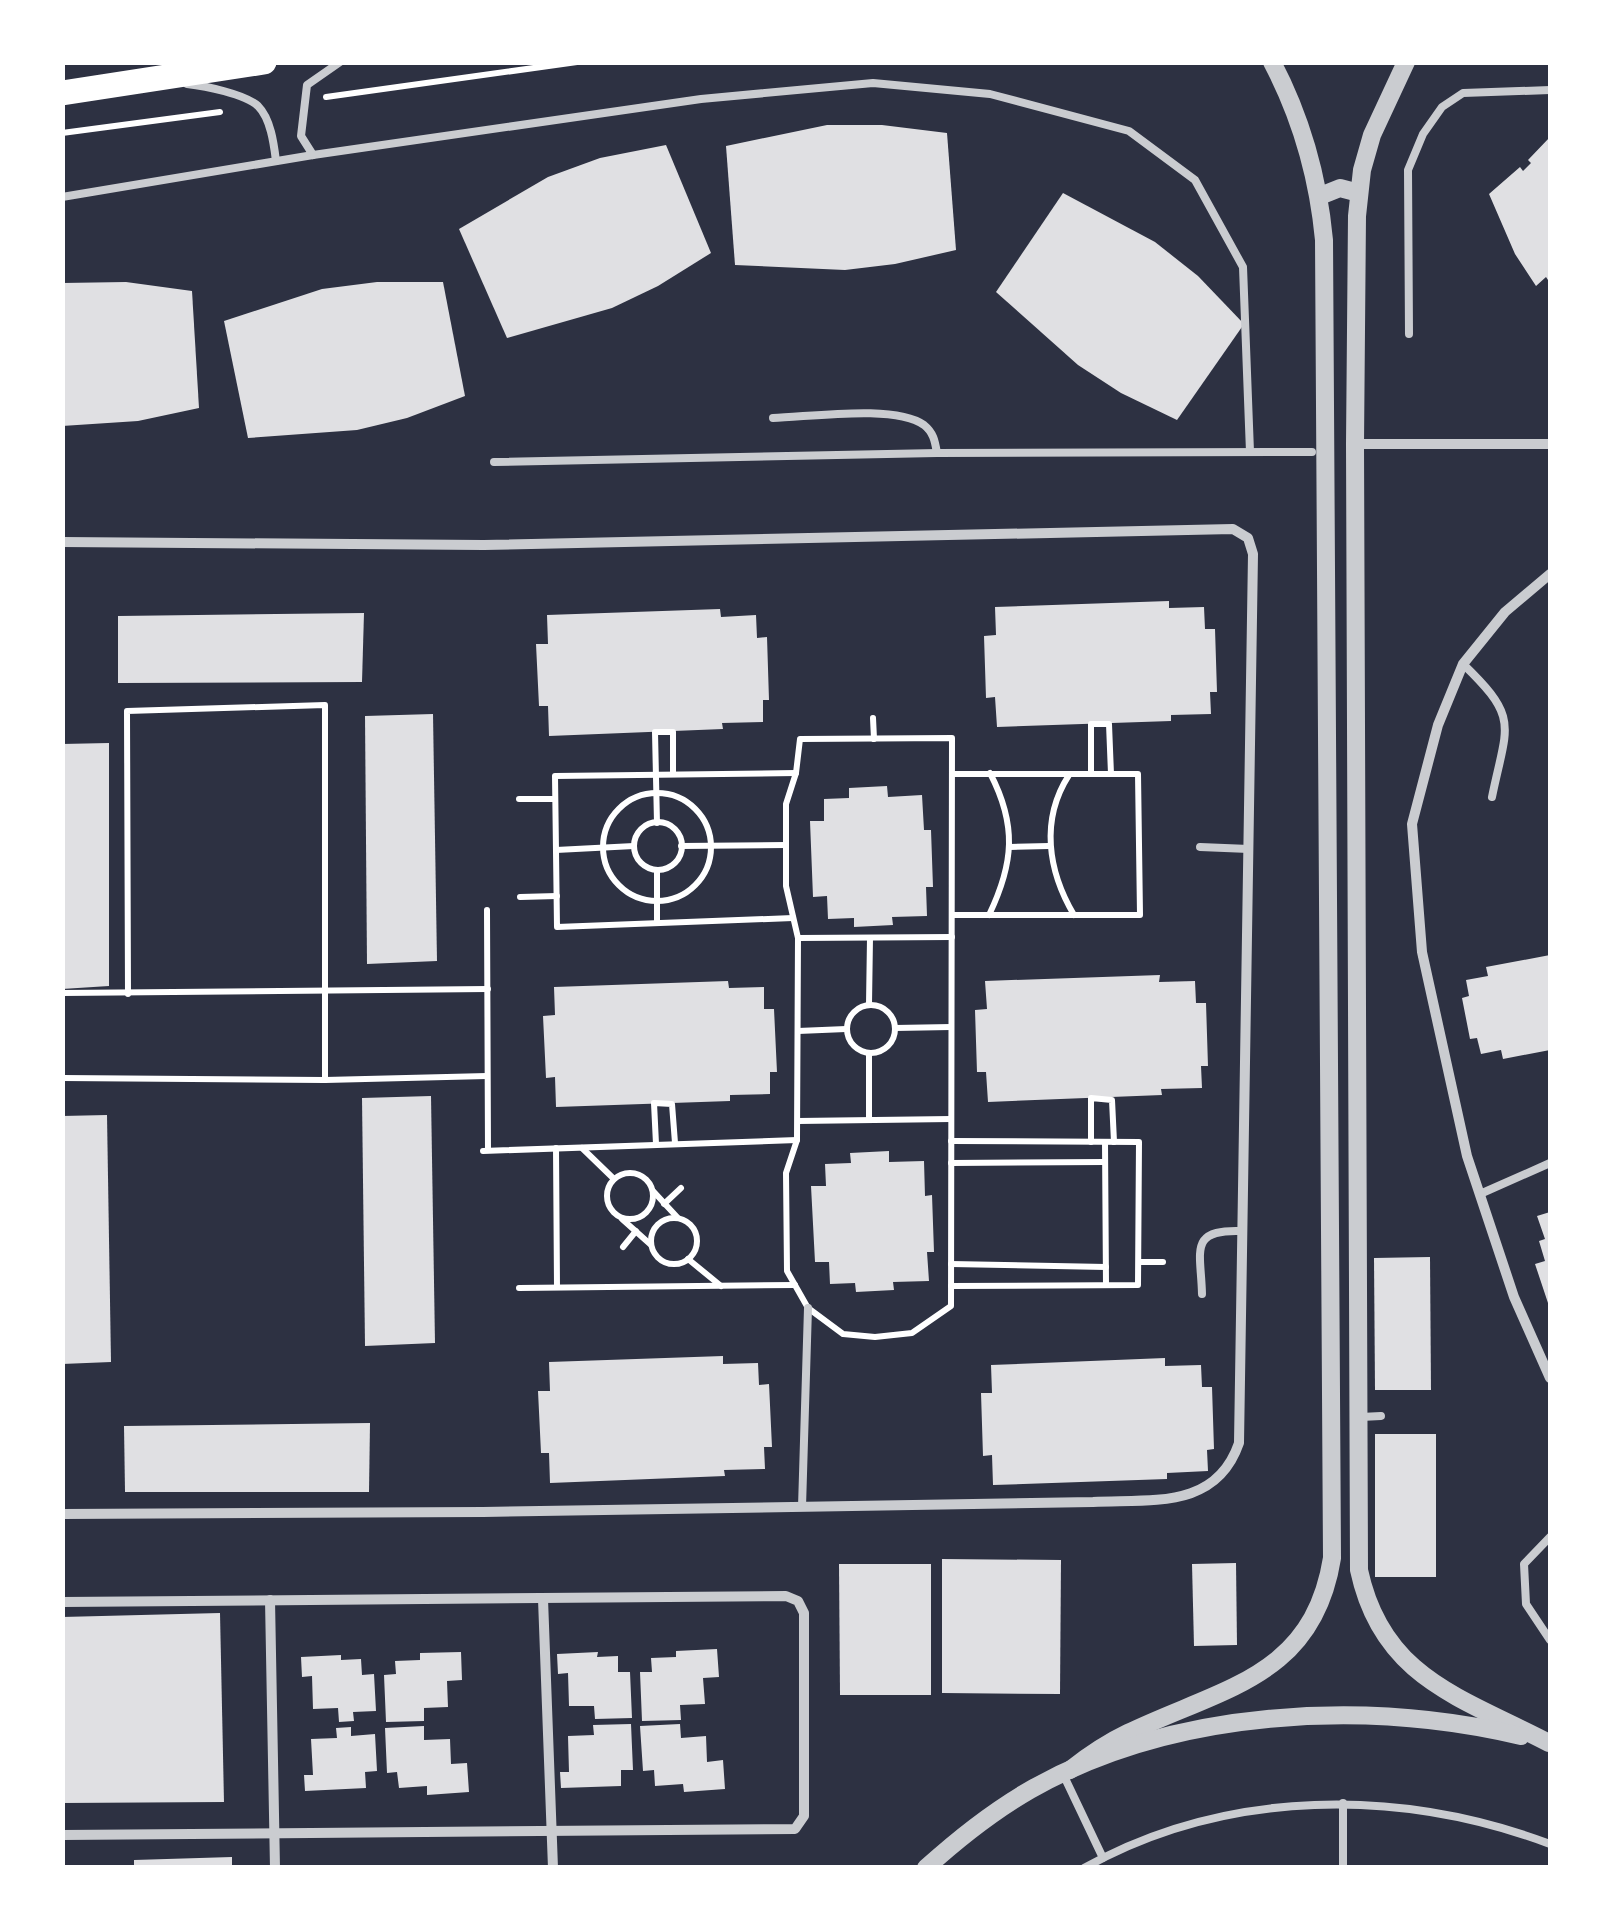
<svg xmlns="http://www.w3.org/2000/svg" width="1613" height="1930" font-family="'PT Sans Narrow',sans-serif">
  <style>
    .building { fill: #e0e0e3 }
    .lines { fill: none; stroke-linecap: round; stroke-linejoin: round }
    .path { stroke: #fff; stroke-width: 6 }
    .service { stroke: #caccd0; stroke-width: 8 }
    .minor { stroke: #caccd0; stroke-width: 10 }
    .tertiary { stroke: #caccd0; stroke-width: 18 }
    .trunk { stroke: #fff; stroke-width: 25 }
  </style>
  <rect width="100%" height="100%" fill="#2d3142"/>
  <g class="building">
    <path d="M827,125H882L947,133L956,250L895,264L845,270L735,265L726,146Z"/>
    <path d="M1550,137V283L1546,277L1536,286L1515,254L1489,194L1520,167L1523,171L1531,163L1528,160Z"/>
    <path d="M666,145L711,253L658,286L612,308L507,338L459,229L548,177L600,158Z"/>
    <path d="M1063,193L1155,242L1198,276L1244,324L1177,420L1121,393L1078,365L996,292Z"/>
    <path d="M126,282L192,291L199,408L138,421L62,426V283Z"/>
    <path d="M377,282H443L465,396L407,418L357,430L248,438L224,321L322,289Z"/>
    <path d="M1169,601V608L1204,607L1205,629H1215L1217,692H1210L1211,714L1171,715V721L997,727L995,697L986,698L984,636L996,635L995,607Z"/>
    <path d="M720,609L721,617L756,615L757,638L767,637L769,700H763V722L722,723L723,729L549,736L548,706H539L536,644H548L547,615Z"/>
    <path d="M364,613L362,682L118,683V616Z"/>
    <path d="M433,714L437,961L367,964L365,716Z"/>
    <path d="M109,743V986L62,989V744Z"/>
    <path d="M887,786L888,797L922,795L924,830H931L933,887H926L927,916L892,917L893,925L854,927V918L828,919L827,896L813,897L810,821H824V799L849,798V788Z"/>
    <path d="M1550,955V1050L1503,1059L1501,1050L1481,1054L1477,1038L1470,1039L1462,998L1469,996L1466,980L1488,976L1486,967Z"/>
    <path d="M1160,975L1159,982L1195,981L1196,1003H1206L1208,1066H1201L1202,1088L1161,1089L1162,1095L988,1102L986,1072H977L975,1010L987,1009L985,981Z"/>
    <path d="M728,981L729,988L764,987V1009H774L777,1072H770V1094L730,1095V1101L556,1107L555,1077L546,1078L543,1016L555,1015L554,987Z"/>
    <path d="M431,1096L435,1343L365,1346L362,1098Z"/>
    <path d="M107,1115L111,1362L62,1364V1116Z"/>
    <path d="M889,1151V1162L924,1161L925,1196L932,1195L934,1252H927L929,1281L893,1282L894,1290L856,1292L855,1283L830,1284L829,1262H815L811,1186H826L825,1164L851,1163L850,1153Z"/>
    <path d="M1550,1212V1309L1535,1264L1545,1261L1539,1241L1545,1239L1537,1216Z"/>
    <path d="M1430,1257L1431,1390H1375L1374,1258Z"/>
    <path d="M723,1356V1364L758,1363L759,1385L769,1384L772,1447H764L765,1469L724,1470L725,1476L550,1483L549,1453H541L538,1391H550L549,1362Z"/>
    <path d="M1165,1358V1366L1201,1365L1202,1387H1212L1214,1449L1207,1450L1208,1471L1167,1473V1479L993,1485L992,1455L983,1456L981,1393H992L991,1365Z"/>
    <path d="M370,1423L369,1492H125L124,1426Z"/>
    <rect x="1375" y="1434" width="61" height="143"/>
    <path d="M942,1559L1061,1560L1060,1694L942,1693Z"/>
    <path d="M1236,1563L1237,1645L1194,1646L1192,1564Z"/>
    <path d="M839,1564H931V1695H840Z"/>
    <path d="M220,1613L224,1802L62,1803V1617Z"/>
    <path d="M717,1649L719,1677L703,1678L705,1704L680,1705L681,1720L642,1721L640,1672H652L651,1658L676,1657V1651Z"/>
    <path d="M461,1652L462,1680L447,1681L448,1707L424,1708V1721L386,1722L384,1675L396,1674L395,1661L420,1660V1653Z"/>
    <path d="M598,1652L597,1657L618,1656V1672H630L632,1718L595,1719L594,1706H569L568,1673L558,1674L557,1654Z"/>
    <path d="M341,1655V1660L361,1659L362,1675L374,1674L376,1711L353,1712L354,1721L339,1722L338,1708L313,1709L312,1676L302,1677L301,1657Z"/>
    <path d="M631,1724L633,1770H621V1786L561,1788L560,1772H569L568,1736L594,1735L593,1725Z"/>
    <path d="M680,1724L681,1738L706,1736L707,1762L723,1760L725,1789L684,1792L683,1784L655,1786L654,1770L643,1771L640,1726Z"/>
    <path d="M424,1726V1740L450,1739L451,1764L467,1763L469,1792L427,1795V1786L399,1788L397,1772L387,1773L385,1728Z"/>
    <path d="M351,1727V1736L375,1734L377,1771L365,1772L366,1788L305,1791L304,1775H313L311,1739L337,1738L336,1728Z"/>
    <path d="M232,1857V1868H134V1860Z"/>
  </g>
  <g class="lines">
    <g class="path">
      <path d="M326,97L577,62"/>
      <path d="M62,133L220,112"/>
      <path d="M873,718L874,739"/>
      <path d="M952,738L951,1306L912,1333L875,1337L843,1334L808,1308L787,1271L786,1173L797,1140L798,938L786,886V804L796,773L800,739Z"/>
      <path d="M1091,773V724H1109L1111,774"/>
      <path d="M1069,775C1040,820 1048,871 1074,915"/>
      <circle cx="657" cy="847" r="54"/>
      <path d="M519,799H555"/>
      <circle cx="658" cy="846" r="24"/>
      <path d="M657,823L655,732H673V774"/>
      <path d="M681,846L786,845"/>
      <path d="M1010,847L1049,846"/>
      <path d="M556,850L634,846"/>
      <path d="M520,897L557,896"/>
      <path d="M487,910L488,1150"/>
      <path d="M952,915H1140L1138,774H952"/>
      <path d="M989,915C1014,863 1017,825 990,773"/>
      <path d="M793,918L557,927L555,776L796,773"/>
      <path d="M657,922V870"/>
      <path d="M798,938L952,937"/>
      <path d="M62,993L488,989"/>
      <path d="M128,994L127,711L325,705V1080"/>
      <path d="M869,1004L870,938"/>
      <circle cx="871" cy="1029" r="24"/>
      <path d="M895,1028L951,1027"/>
      <path d="M798,1031L846,1029"/>
      <path d="M869,1053V1120"/>
      <path d="M62,1078L325,1080L487,1076"/>
      <path d="M798,1121L951,1119"/>
      <path d="M1091,1142V1098L1112,1100L1114,1142"/>
      <path d="M1105,1142L1106,1285"/>
      <path d="M656,1144L654,1103L672,1104L675,1143"/>
      <path d="M556,1148L557,1287"/>
      <path d="M582,1148L614,1179"/>
      <path d="M483,1151L797,1140"/>
      <path d="M951,1163L1105,1162"/>
      <circle cx="630" cy="1196" r="23"/>
      <path d="M653,1191L677,1217"/>
      <path d="M664,1204L681,1188"/>
      <circle cx="674" cy="1241" r="23"/>
      <path d="M622,1219L650,1244"/>
      <path d="M623,1247L636,1231"/>
      <path d="M688,1259L721,1286"/>
      <path d="M1139,1262H1163"/>
      <path d="M951,1264L1106,1267"/>
      <path d="M951,1286L1138,1285L1139,1142L951,1141"/>
      <path d="M519,1288L795,1285"/>
    </g>
    <g class="service">
      <path d="M187,84C205,86 245,94 258,106C271,119 274,145 276,161"/>
      <path d="M313,155L301,136L307,85L340,62"/>
      <path d="M62,197L313,155L701,99L873,83L990,94L1129,131L1195,180L1243,267L1250,452"/>
      <path d="M1409,334L1408,170L1423,134L1442,107L1463,93L1550,90"/>
      <path d="M773,418C810,417 895,404 924,425C934,433 935,442 937,453"/>
      <path d="M494,462L937,453L1312,452"/>
      <path d="M1463,664C1520,719 1507,724 1492,797"/>
      <path d="M1200,847L1249,849"/>
      <path d="M1480,1194L1550,1163"/>
      <path d="M1202,1294C1201,1251 1188,1229 1242,1231"/>
      <path d="M1361,1417L1381,1416"/>
      <path d="M802,1507L808,1308"/>
      <path d="M1550,1537L1524,1564L1526,1604L1550,1640"/>
      <path d="M1063,1774L1103,1858"/>
      <path d="M1343,1803V1868"/>
      <path d="M1084,1868C1227,1788 1400,1788 1550,1844"/>
    </g>
    <g class="minor">
      <path d="M1355,444H1550"/>
      <path d="M62,542L484,545L1233,529L1248,538L1253,554L1239,1443C1216,1510 1151,1499 1093,1502L483,1512L62,1514"/>
      <path d="M1550,574L1505,612L1463,664L1438,725L1412,824L1422,952L1467,1156L1514,1297L1550,1378"/>
      <path d="M543,1599L553,1868"/>
      <path d="M270,1600L275,1868"/>
      <path d="M62,1602L786,1596L798,1601L804,1613V1816L795,1829L62,1835"/>
    </g>
    <g class="tertiary">
      <path d="M1406,62L1372,135L1362,170L1357,216L1355,444L1359,1570C1382,1678 1461,1697 1549,1743"/>
      <path d="M1320,196L1340,188L1359,193"/>
      <path d="M1070,1770C1088,1756 1107,1743 1128,1733C1221,1688 1313,1678 1332,1558L1324,240C1318,176 1302,119 1272,62"/>
      <path d="M926,1868C958,1839 992,1812 1030,1790C1172,1709 1364,1699 1521,1736"/>
    </g>
    <path class="trunk" d="M62,93L264,62"/>
  </g>
  <rect width="1613" height="1930" fill="none" stroke="#ffffff" stroke-width="130"/>
</svg>
